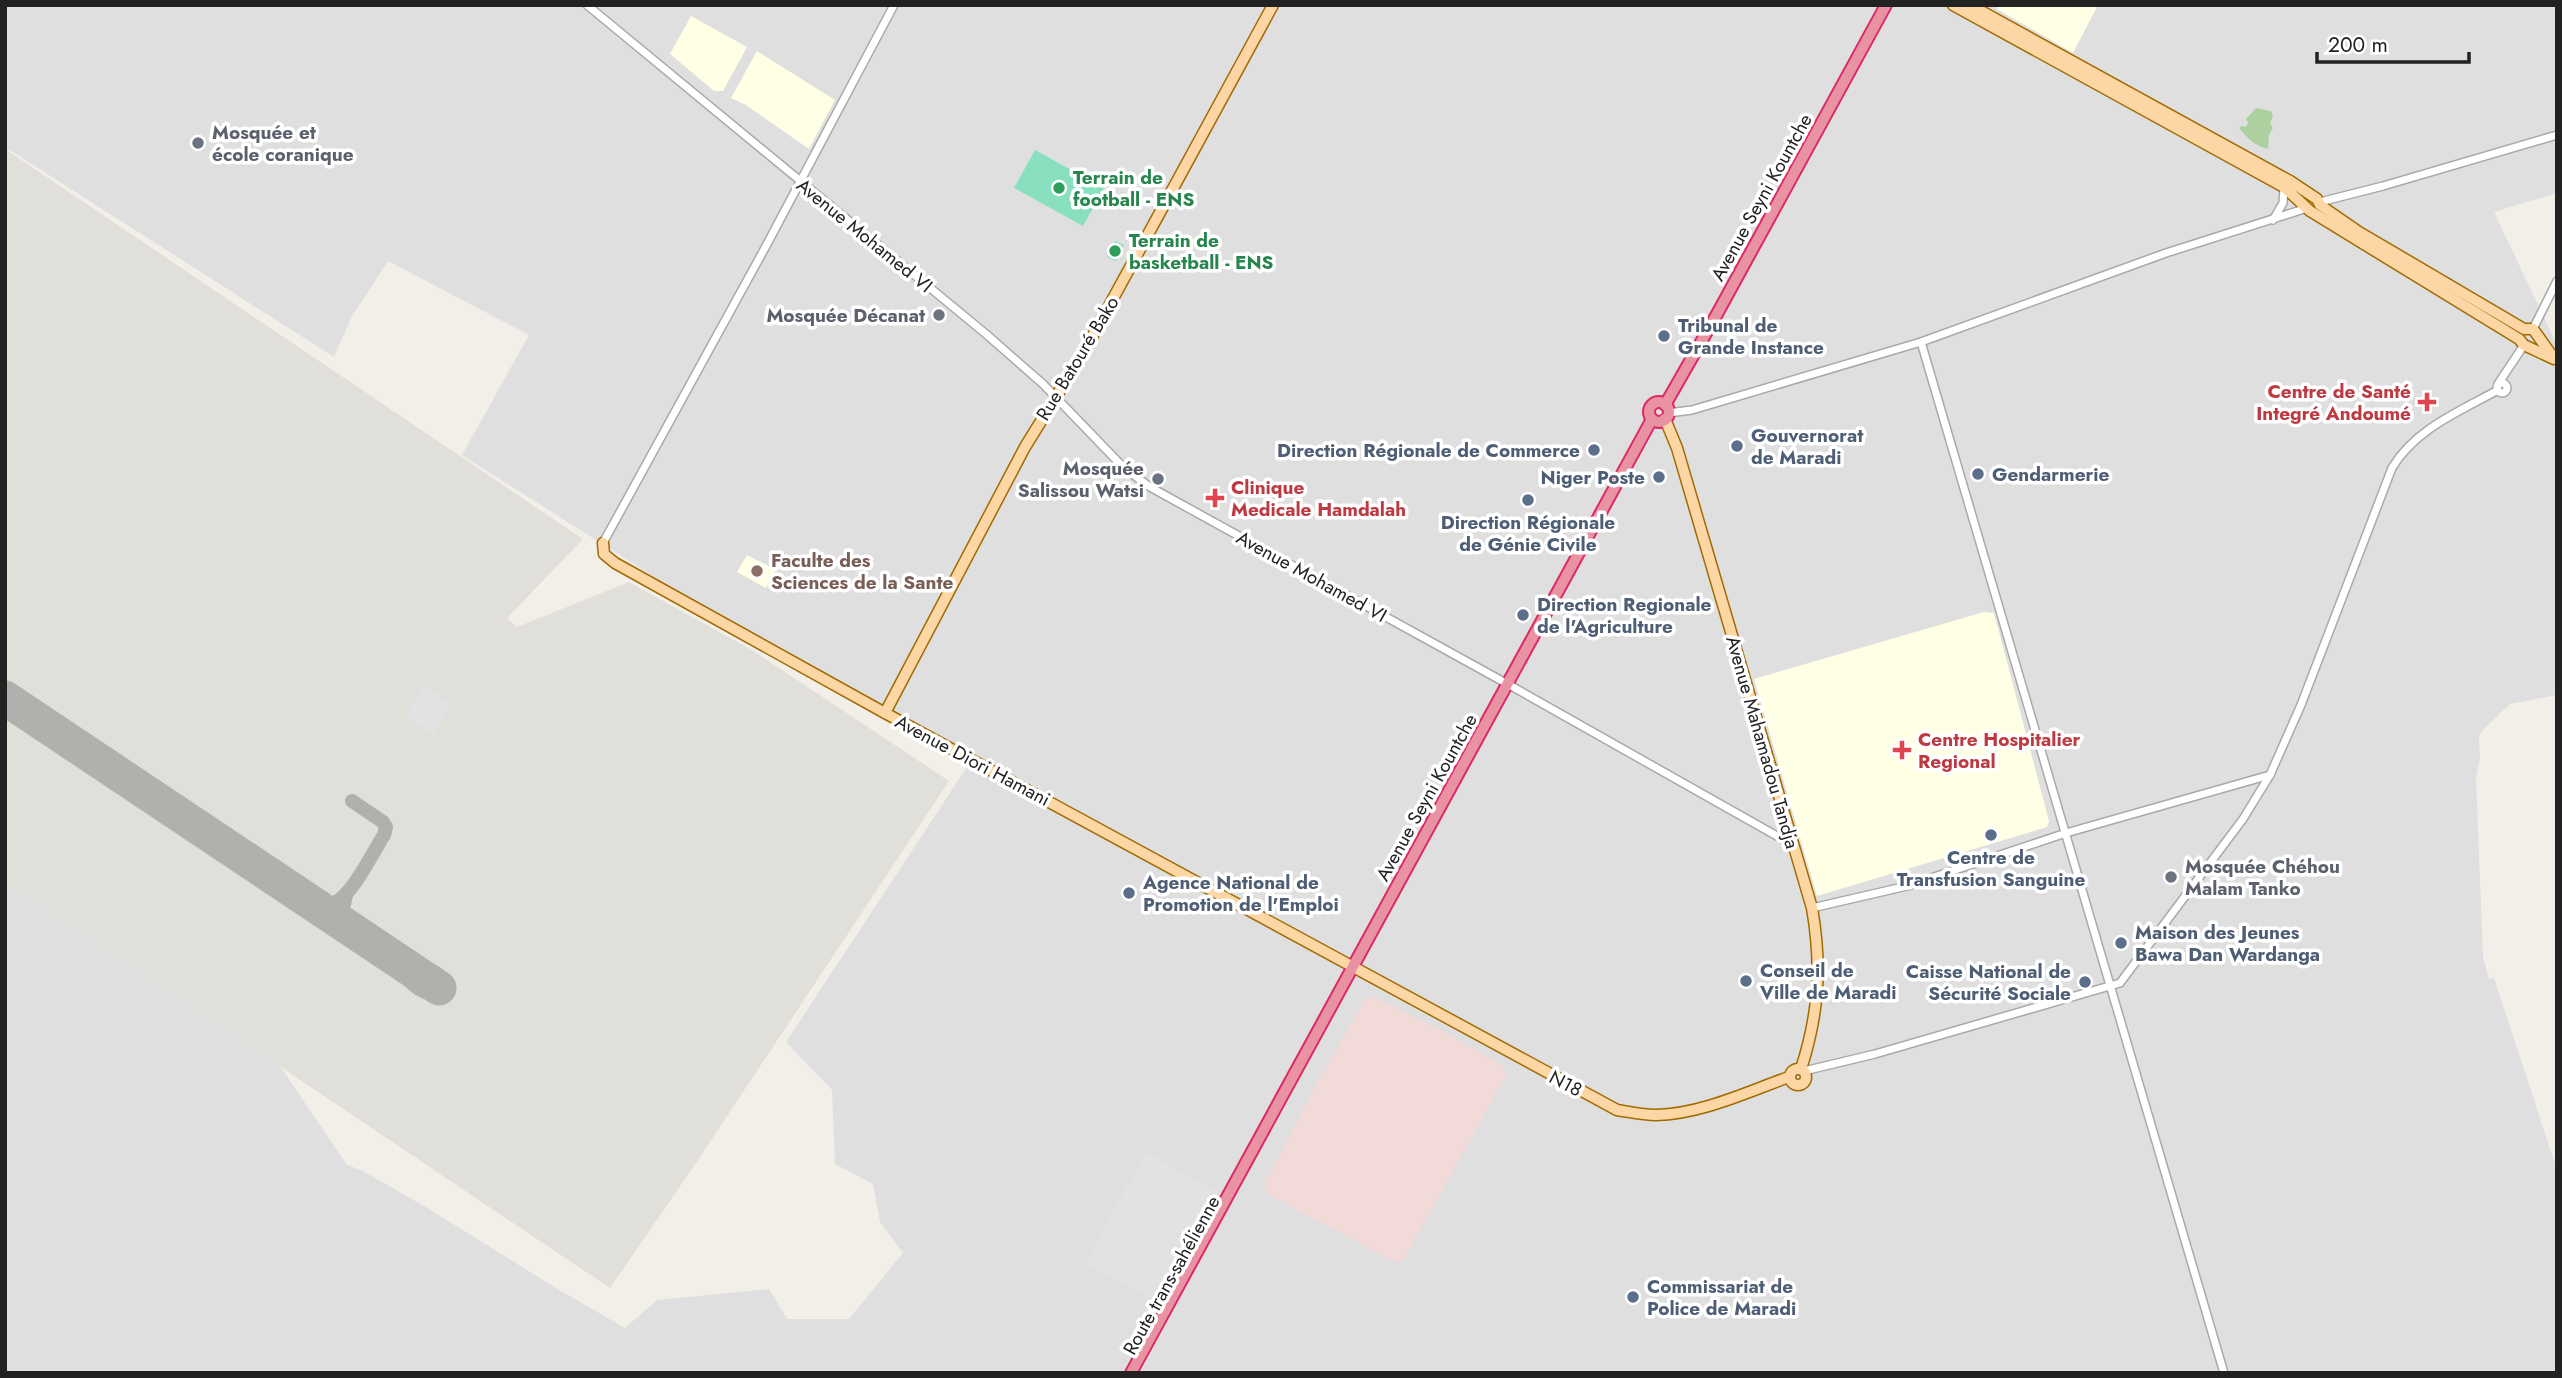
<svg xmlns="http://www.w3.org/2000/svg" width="2562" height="1378" font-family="Jost,sans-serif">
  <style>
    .residential { fill: #e0dfdf }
    .commercial { fill: #f2dad9 }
    .education { fill: #ffffe5 }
    .airport { fill: #e1dfda }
    .forest { fill: #add19e }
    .pitch { fill: #88e0be }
    .parking { fill: #e2e2e2 }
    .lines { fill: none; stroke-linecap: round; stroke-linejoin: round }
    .taxiway { stroke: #b1b0ac; stroke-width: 14 }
    .runway { stroke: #b1b0ac; stroke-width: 35 }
    .minor-casing { stroke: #a9a9a9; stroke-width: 10 }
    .major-casing { stroke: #a06b00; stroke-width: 13 }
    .highway-casing { stroke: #dc2a67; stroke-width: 14 }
    .minor { stroke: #fff; stroke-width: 7 }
    .major { stroke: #fcd6a4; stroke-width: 10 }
    .highway { stroke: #e892a2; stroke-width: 10 }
    .worship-dot { fill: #6b7280; stroke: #fff; stroke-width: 2.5 }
    .leisure-dot { fill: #2e9e5b; stroke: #fff; stroke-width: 2.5 }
    .service-dot { fill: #5c6f8a; stroke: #fff; stroke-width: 2.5 }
    .health-dot { fill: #e0444e; stroke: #fff; stroke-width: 2.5 }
    .education-dot { fill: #8d6e63; stroke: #fff; stroke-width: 2.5 }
    .labels { text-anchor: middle; stroke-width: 7; stroke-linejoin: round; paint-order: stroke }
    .worship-label { font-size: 19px; font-weight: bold; fill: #5b616d; stroke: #fff; text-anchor: start }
    .leisure-label { font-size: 19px; font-weight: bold; fill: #27864d; stroke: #fff; text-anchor: start }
    .street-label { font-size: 19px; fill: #222; stroke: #fff }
    .service-label { font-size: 19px; font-weight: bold; fill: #4e5e75; stroke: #fff; text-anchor: start }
    .health-label { font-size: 19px; font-weight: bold; fill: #be3a42; stroke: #fff; text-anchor: start }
    .education-label { font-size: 19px; font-weight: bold; fill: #785e54; stroke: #fff; text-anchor: start }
  </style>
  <rect width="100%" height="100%" fill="#f2efe9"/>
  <path class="residential" d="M5,5H2557V193L2494,212L2557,345V695L2510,704L2482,731L2479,736L2480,758L2476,777L2483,957L2489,979L2494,978L2557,1170V1373H5V882L280,1066L347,1165L361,1170L424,1206L556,1288L625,1328L657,1300L769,1289L787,1319H849L903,1253L880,1222L873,1184L835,1164L832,1090L786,1042L973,758L711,613L462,455L529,335L388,261L351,318L334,357L5,147Z"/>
  <path class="commercial" d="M1373,997L1439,1029L1503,1066L1506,1076L1403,1260L1395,1262L1267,1194L1264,1184L1315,1087L1366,998Z"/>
  <g class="education">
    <path d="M1998,5H2098L2073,53L1997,9Z"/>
    <path d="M691,16L747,47L723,91H714L670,54Z"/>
    <path d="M757,51L835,100L809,149L746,105L731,98Z"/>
    <path d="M747,555L776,570L766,588L737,572Z"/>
    <path d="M1984,612L1994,613L2049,821L2047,827L1817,896L1754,679Z"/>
  </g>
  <path class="airport" d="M5,149L583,539L507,618L517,627L629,582L752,650L949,781L696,1163L610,1288L5,882Z"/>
  <path class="forest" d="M2256,108L2271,111L2273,117L2270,123L2273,128L2269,135L2268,149C2255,146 2247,138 2239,128L2242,126L2246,127L2248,123L2246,119Z"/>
  <g class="pitch">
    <path d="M1035,150L1104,188L1083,226L1014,188Z"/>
    <path d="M1115,241L1124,245L1116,261L1107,257Z"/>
  </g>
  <g class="parking">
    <path d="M424,686L450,703L433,735L405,715Z"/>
    <path d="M1146,1152L1220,1193L1160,1304L1085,1263Z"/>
  </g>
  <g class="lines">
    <g class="taxiway">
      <path d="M346,895L343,909L352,930"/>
      <path d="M311,902C319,904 326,906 334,903C352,896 373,852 384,835L386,827L383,822L352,801"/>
      <path d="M388,954C407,964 419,962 439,975C441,983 440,987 435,993C413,995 401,968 388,954Z"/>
    </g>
    <path class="runway" d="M5,698L439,988"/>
    <g class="minor-casing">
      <g id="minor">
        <path d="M587,5L986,334L1043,384L1124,468L1150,487L1513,687L1791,844"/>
        <path d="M2320,202L2383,186L2557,135"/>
        <path d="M2273,220L2283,203L2284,187"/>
        <path d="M2533,329L2557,281"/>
        <path d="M1921,342L2224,1373"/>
        <circle cx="2502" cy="388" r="5"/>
        <path d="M2498,384L2524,345"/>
        <path d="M1668,413L1692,410L1921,342L2166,253L2307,208"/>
        <path d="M603,543L766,246L894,5"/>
        <path d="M1812,908L1907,886L2066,833L2270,775"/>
        <path d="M1804,1071L1875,1054L2120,983L2243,819L2270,775L2301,705L2392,468C2415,429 2460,411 2498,390"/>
      </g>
    </g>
    <g class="major-casing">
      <g id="major">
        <path d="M1953,5L2284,187L2310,211L2519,339L2524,345L2554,359"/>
        <path d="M1970,5L2290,181L2317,199L2320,205L2359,232L2524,329H2533L2553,357"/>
        <path d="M1665,419L1677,448L1812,908C1822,966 1819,1013 1801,1069"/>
        <path d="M603,543L604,554L615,563L885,713L1617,1110C1630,1112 1643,1115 1656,1115C1701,1114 1747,1092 1789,1077"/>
        <path d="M885,713L1025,447L1085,350L1273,5"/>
        <circle cx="1798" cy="1077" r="8"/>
      </g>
    </g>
    <g class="highway-casing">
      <g id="highway">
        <circle cx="1659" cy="412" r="10"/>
        <path d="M1665,405L1717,314L1886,5"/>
        <path d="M1131,1373L1652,419"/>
      </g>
    </g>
    <use href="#minor" class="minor"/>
    <use href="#major" class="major"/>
    <use href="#highway" class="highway"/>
  </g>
  <g class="worship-dot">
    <circle cx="198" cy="143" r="7"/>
    <circle cx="939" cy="315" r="7"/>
    <circle cx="1158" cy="479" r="7"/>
    <circle cx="2171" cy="877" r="7"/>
  </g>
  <g class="leisure-dot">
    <circle cx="1059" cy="188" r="7"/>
    <circle cx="1115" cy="251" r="7"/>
  </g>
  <g class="service-dot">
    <circle cx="1664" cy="336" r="7"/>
    <circle cx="1737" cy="446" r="7"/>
    <circle cx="1594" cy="450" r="7"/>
    <circle cx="1978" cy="474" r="7"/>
    <circle cx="1659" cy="477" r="7"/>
    <circle cx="1528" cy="500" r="7"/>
    <circle cx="1523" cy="615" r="7"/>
    <circle cx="1991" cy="835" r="7"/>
    <circle cx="1129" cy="893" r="7"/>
    <circle cx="2121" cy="943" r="7"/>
    <circle cx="1746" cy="981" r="7"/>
    <circle cx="2085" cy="982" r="7"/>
    <circle cx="1633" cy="1297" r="7"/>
  </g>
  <g class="health-dot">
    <path d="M2423.5 391.5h7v7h7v7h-7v7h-7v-7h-7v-7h7z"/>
    <path d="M1211.5 487.5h7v7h7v7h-7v7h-7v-7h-7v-7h7z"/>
    <path d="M1898.5 739.5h7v7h7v7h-7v7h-7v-7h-7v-7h7z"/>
  </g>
  <circle class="education-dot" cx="757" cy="571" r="7"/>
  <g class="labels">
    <g class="worship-label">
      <text x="212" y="139">Mosquée et<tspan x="212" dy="22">école coranique</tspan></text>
      <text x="925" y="322" text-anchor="end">Mosquée Décanat</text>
      <text x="1144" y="475" text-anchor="end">Mosquée<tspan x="1144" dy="22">Salissou Watsi</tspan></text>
      <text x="2185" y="873">Mosquée Chéhou<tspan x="2185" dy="22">Malam Tanko</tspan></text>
    </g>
    <g class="leisure-label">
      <text x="1073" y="184">Terrain de<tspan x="1073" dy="22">football - ENS</tspan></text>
      <text x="1129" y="247">Terrain de<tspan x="1129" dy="22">basketball - ENS</tspan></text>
    </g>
    <g class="street-label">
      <text transform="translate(1761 197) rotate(-61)" y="7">Avenue Seyni Kountche</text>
      <text transform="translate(865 235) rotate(39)" y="7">Avenue Mohamed VI</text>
      <text transform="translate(1077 358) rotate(-59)" y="7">Rue Batouré Bako</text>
      <text transform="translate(1312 576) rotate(29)" y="7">Avenue Mohamed VI</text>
      <text transform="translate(1763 742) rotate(74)" y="7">Avenue Mahamadou Tandja</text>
      <text transform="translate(973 760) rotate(28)" y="7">Avenue Diori Hamani</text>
      <text transform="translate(1426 797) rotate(-61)" y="7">Avenue Seyni Kountche</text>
      <text transform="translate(1566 1083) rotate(28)" y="7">N18</text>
      <text transform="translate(1171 1275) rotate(-61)" y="7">Route trans-sahélienne</text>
    </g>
    <g class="service-label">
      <text x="1678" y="332">Tribunal de<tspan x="1678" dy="22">Grande Instance</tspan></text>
      <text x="1751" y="442">Gouvernorat<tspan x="1751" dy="22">de Maradi</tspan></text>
      <text x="1580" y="457" text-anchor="end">Direction Régionale de Commerce</text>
      <text x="1992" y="481">Gendarmerie</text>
      <text x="1645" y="484" text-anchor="end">Niger Poste</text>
      <text x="1528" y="529" text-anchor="middle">Direction Régionale<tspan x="1528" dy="22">de Génie Civile</tspan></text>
      <text x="1537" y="611">Direction Regionale<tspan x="1537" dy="22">de l'Agriculture</tspan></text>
      <text x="1991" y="864" text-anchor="middle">Centre de<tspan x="1991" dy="22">Transfusion Sanguine</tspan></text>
      <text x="1143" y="889">Agence National de<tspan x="1143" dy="22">Promotion de l'Emploi</tspan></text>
      <text x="2135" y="939">Maison des Jeunes<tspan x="2135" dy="22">Bawa Dan Wardanga</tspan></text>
      <text x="1760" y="977">Conseil de<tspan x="1760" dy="22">Ville de Maradi</tspan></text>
      <text x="2071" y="978" text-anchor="end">Caisse National de<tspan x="2071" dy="22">Sécurité Sociale</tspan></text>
      <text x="1647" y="1293">Commissariat de<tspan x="1647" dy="22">Police de Maradi</tspan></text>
    </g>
    <g class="health-label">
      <text x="2411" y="398" text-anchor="end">Centre de Santé<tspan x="2411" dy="22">Integré Andoumé</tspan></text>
      <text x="1231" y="494">Clinique<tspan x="1231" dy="22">Medicale Hamdalah</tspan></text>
      <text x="1918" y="746">Centre Hospitalier<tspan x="1918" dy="22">Regional</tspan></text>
    </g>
    <g class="education-label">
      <text x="771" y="567">Faculte des<tspan x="771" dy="22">Sciences de la Sante</tspan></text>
    </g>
  </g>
  <rect width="2562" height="1378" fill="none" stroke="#222222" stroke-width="14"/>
  <path d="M2317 52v10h152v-10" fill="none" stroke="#222222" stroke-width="3.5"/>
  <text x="2328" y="52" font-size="21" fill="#222222" stroke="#ffffff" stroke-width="5" paint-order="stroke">200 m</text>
</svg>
